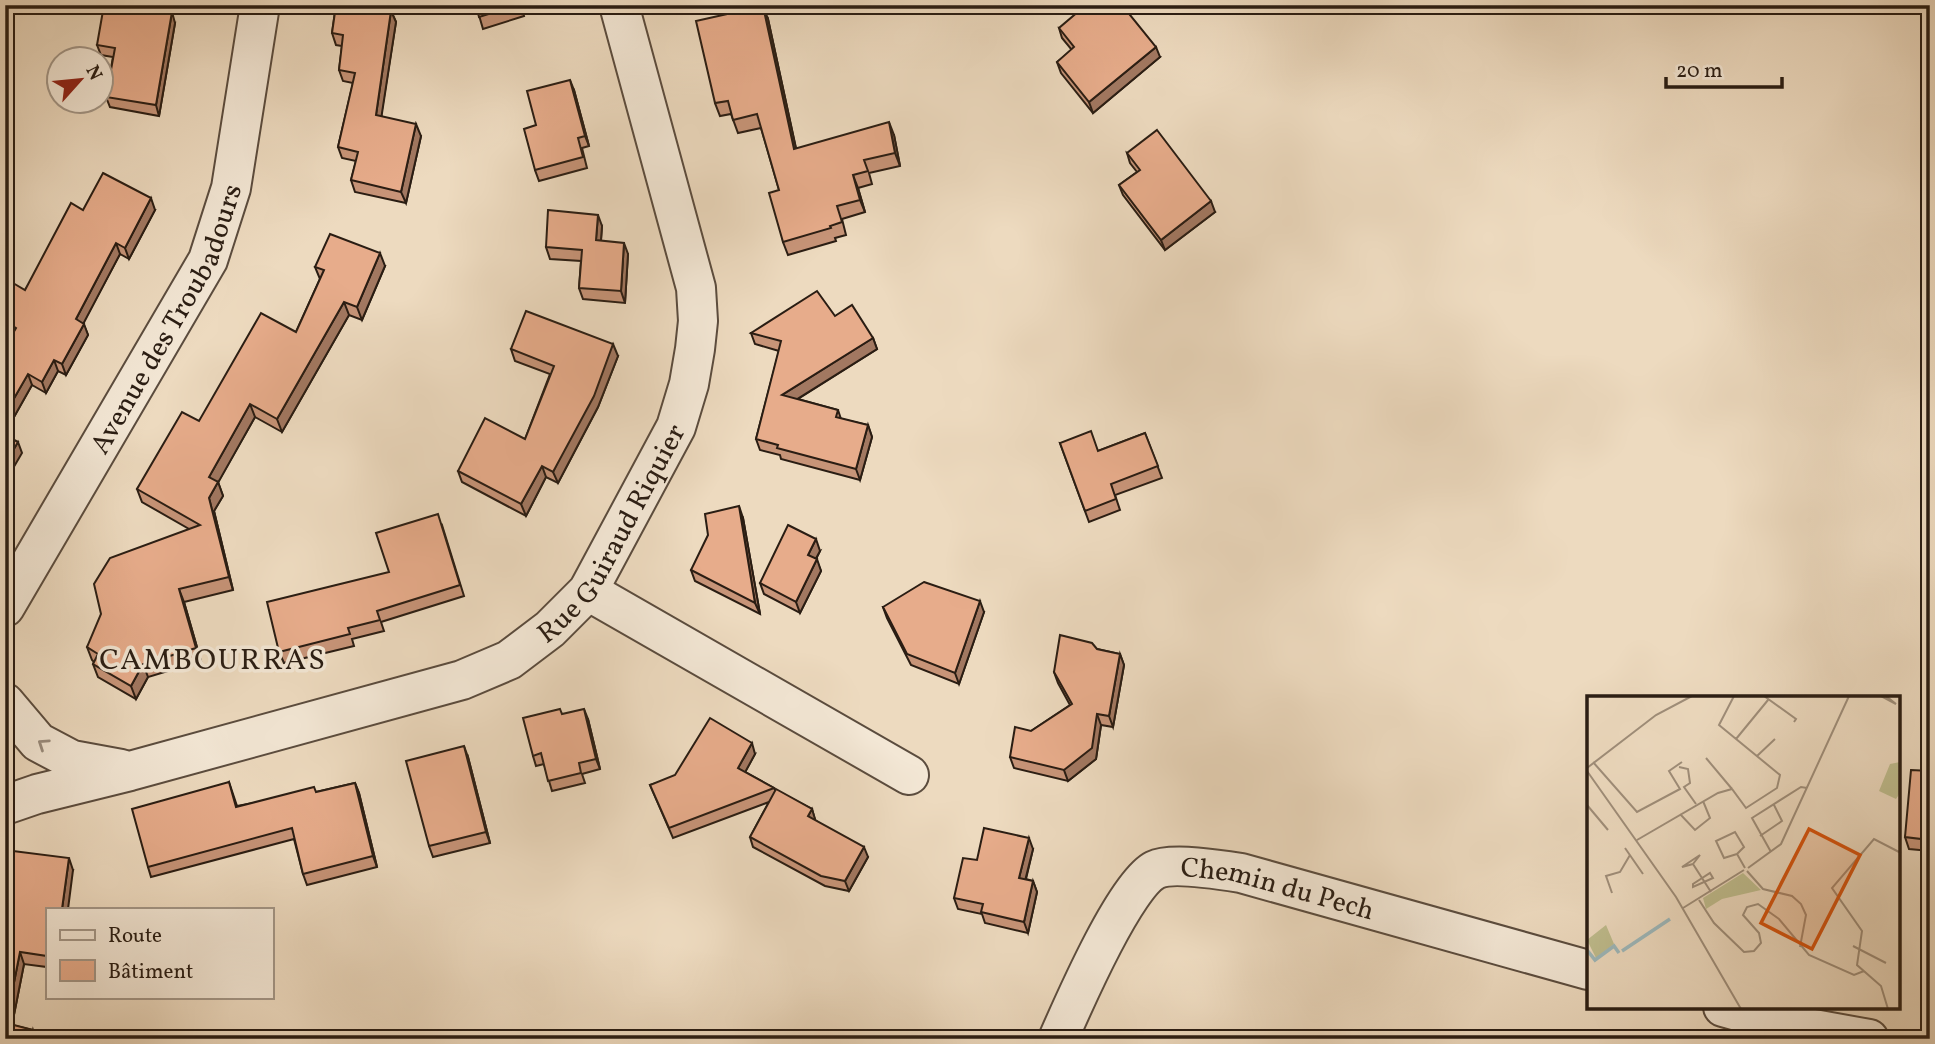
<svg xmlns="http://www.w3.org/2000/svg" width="1935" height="1044" font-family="Vollkorn,serif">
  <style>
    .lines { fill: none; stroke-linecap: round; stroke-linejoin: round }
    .minor-casing { stroke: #5b4c3e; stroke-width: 42 }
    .minor { stroke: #f3e7d5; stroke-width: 38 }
    .wall { fill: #c79478; stroke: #2a1d13; stroke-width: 2 }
    .shaded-wall { fill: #a27861; stroke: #2a1d13; stroke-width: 2 }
    .building { fill: #e7ac8b; stroke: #2a1d13; stroke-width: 2 }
    .oneway { stroke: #998c7e }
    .labels { text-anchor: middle; stroke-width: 7; stroke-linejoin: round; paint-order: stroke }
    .street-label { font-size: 28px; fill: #2a1d13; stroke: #f3e7d5 }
    .neighbourhood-label { font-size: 30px; letter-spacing: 2px; fill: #2a1d13; stroke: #f3e7d5 }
    .inset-river { fill: none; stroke: #9db8bb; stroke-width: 3.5 }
    .inset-road { fill: none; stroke: #9f8e7a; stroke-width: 2 }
    .view { fill: #d5530d; fill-opacity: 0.15; stroke: #d5530d; stroke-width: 3.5 }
    .inset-edge { fill: none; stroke: #2a1d13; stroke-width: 3.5 }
  </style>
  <rect width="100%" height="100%" fill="#eddabf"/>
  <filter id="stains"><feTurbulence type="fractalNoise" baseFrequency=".00286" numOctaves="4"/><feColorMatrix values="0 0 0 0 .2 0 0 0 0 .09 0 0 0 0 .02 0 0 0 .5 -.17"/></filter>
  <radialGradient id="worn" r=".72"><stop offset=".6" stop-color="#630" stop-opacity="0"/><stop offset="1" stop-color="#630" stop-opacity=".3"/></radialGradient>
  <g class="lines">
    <g class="minor-casing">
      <g id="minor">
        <path d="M588,591L909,775"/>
        <path id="s1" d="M5,607L208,260L231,188L260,5"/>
        <path d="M5,703L38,742L72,760L121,769"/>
        <path id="s2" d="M5,805L37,794L130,771L462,680L509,660L550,629L588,591L676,427L689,384L695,349L698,321L696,288L619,5"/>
        <path d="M1723,1007L1780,1023L1869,1039"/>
        <path id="s3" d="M1058,1039C1073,1005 1125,885 1155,870C1171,862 1222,870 1241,873L1588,970"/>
      </g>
    </g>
    <use href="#minor" class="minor"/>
  </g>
  <g class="wall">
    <path d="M336,5H379V9L391,11L396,22L381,116L421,136L406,203L355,192L351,180L356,161L342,158L338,147L353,83L343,81L339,70L342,46L336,45L332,33Z"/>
    <path d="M476,5H521L524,16L483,29Z"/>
    <path d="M768,19L796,149L894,135L900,166L869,173L872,184L858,188L865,212L842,219L846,235L835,238L836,241L788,255L783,242L779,190L761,128L738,133L731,114L720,116L715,103Z"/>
    <path d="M175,23L159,116L110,107L106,97L113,57L101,55L97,45Z"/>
    <path d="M1059,28L1160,57L1093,113L1061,73L1057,62L1072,50L1062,38Z"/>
    <path d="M574,90L589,146L582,148L587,168L539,181L535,170L536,125Z"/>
    <path d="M1127,153L1215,212L1165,250L1123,195L1119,185L1137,172L1130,163Z"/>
    <path d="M83,210H155L129,259L120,254L83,323L88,335L66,375L58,371L46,393L32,385L5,433V347L12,334L5,330V297L25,290Z"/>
    <path d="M602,226L601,241L628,254L625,303L583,299L579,288L581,261L550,259L546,247Z"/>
    <path d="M385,266L362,320L349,315L282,432L255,417L218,482L223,496L214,511L233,590L184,602L201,661L148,677L136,699L98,677L93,664L94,662L92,660L87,647L189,529L142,502L137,489L199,421L296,332L320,279L315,267Z"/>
    <path d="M835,316L873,338L877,349L798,399L838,410L841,419L868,425L872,437L860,480L781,459L780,455L760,450L756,439L779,351L755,344L751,333Z"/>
    <path d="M511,349L618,356L598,407L558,483L546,477L526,516L462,482L458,471L525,439L550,374L515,361Z"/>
    <path d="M1145,433L1162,478L1115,495L1120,510L1089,522L1060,443L1098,451Z"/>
    <path d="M743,518L760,614L695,581L691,570Z"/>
    <path d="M442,525L464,596L381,622L384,631L352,639L354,646L284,663L279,652L389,572Z"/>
    <path d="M820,551L816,559L821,571L800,613L764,594L760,583Z"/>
    <path d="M883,607L984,612L959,684L911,665L887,618Z"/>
    <path d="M1097,649L1120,654L1124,665L1113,727L1101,725L1096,759L1068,781L1014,768L1010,757L1031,731L1070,705L1058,683L1054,672Z"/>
    <path d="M562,714L588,719L600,769L582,774L585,783L552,791L544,764L536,766L533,756Z"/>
    <path d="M755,754L745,772L774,788L775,790L812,809L815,820L868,857L849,891L825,886L753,847L750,837L769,802L673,838L650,785Z"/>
    <path d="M468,757L490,843L433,857L429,846Z"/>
    <path d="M1930,771V851L1909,849L1905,837Z"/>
    <path d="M229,782L237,806L316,792L355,783L359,793L377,867L307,885L303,874L294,839L151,877L148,867Z"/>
    <path d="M1033,849L1026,879L1033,881L1037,892L1028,933L985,923L982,914L958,909L954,898L977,860Z"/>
    <path d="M5,850L73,870L47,909V967L24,964L12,1025L33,1030L36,1039H5Z"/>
  </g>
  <g class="shaded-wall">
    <path d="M763,6L768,19L799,162L794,149Z"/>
    <path d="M391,11L396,22L380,126L376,115Z"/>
    <path d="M172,12L175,23L159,116L156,105Z"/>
    <path d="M5,26L9,37L5,49Z"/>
    <path d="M1156,47L1160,57L1093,113L1089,102Z"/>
    <path d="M570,80L574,90L589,146L585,136Z"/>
    <path d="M889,122L894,135L900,166L895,153Z"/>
    <path d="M416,124L421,136L406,203L401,192Z"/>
    <path d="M853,175L858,188L865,212L860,200Z"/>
    <path d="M151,198L155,210L129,259L125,248Z"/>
    <path d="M1211,201L1215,212L1165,250L1161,240Z"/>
    <path d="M598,215L602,226L600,252L596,240Z"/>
    <path d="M116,243L120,254L80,330L76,319Z"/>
    <path d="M624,243L628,254L625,303L621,291Z"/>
    <path d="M380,253L385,266L362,320L357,307Z"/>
    <path d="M344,302L349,315L282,432L277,419Z"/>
    <path d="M84,324L88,335L66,375L62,364Z"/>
    <path d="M873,338L877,349L786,406L782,395Z"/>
    <path d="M613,344L618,356L598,407L558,483L553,472Z"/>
    <path d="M54,360L58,371L46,393L42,382Z"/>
    <path d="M28,374L32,385L5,433V414Z"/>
    <path d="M250,404L255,417L214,490L209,477Z"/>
    <path d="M868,425L872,437L860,480L856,469Z"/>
    <path d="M18,442L22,453L5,482V464Z"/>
    <path d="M542,466L546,477L526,516L521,504Z"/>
    <path d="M218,482L223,496L214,511L233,590L229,577L209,498Z"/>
    <path d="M739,506L743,518L760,614L755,603Z"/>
    <path d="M816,539L820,551L812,566L808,555Z"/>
    <path d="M817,559L821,571L800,613L796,602Z"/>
    <path d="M179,589L184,602L201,661L196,648Z"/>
    <path d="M980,601L984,612L959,684L955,673Z"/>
    <path d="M1120,654L1124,665L1113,727L1109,716Z"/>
    <path d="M143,664L148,677L136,699L131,686Z"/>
    <path d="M584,709L588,719L600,769L596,759Z"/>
    <path d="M1097,714L1101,725L1096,759L1068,781L1064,770Z"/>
    <path d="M752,743L755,754L742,778L738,768Z"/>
    <path d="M464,746L468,757L490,843L486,832Z"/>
    <path d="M355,783L359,793L377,867L373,856Z"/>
    <path d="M812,809L815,819L812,826L808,816Z"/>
    <path d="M1029,838L1033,849L1023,889L1019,878Z"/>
    <path d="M864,847L868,857L849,891L845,881Z"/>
    <path d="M69,858L73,870L68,909H62Z"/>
    <path d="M1033,881L1037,892L1028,933L1024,922Z"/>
    <path d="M20,952L24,964L10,1035L6,1023Z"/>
    <path d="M33,1030L36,1039H31Z"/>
  </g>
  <g class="building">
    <path d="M104,5H135L172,12L156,105L106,97L115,48L97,45Z"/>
    <path d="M336,5H373V8L391,11L376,115L416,124L401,192L351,180L358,152L338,147L355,73L339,70L343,35L332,33Z"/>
    <path d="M476,5H518L479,17Z"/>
    <path d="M1086,5H1122L1156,47L1089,102L1057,62L1074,47L1059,28Z"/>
    <path d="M763,6L794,149L889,122L895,153L864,160L868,171L853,175L860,200L837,206L842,222L830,226L831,228L783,242L769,193L779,190L757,114L733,120L728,101L715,103L696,21Z"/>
    <path d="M570,80L585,136L578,138L583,157L535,170L524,129L536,125L527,91Z"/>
    <path d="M1157,130L1211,201L1161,240L1119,185L1140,170L1127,153Z"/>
    <path d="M103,173L151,198L125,248L116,243L76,319L84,324L62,364L54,360L42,382L28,374L5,414V347L16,328L5,321V297L13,283L25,290L71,203L83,210Z"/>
    <path d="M548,210L598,215L596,240L624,243L621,291L579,288L582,250L546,247Z"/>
    <path d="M330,234L380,253L357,307L344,302L277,419L250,404L209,477L218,482L209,498L229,577L179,589L196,648L143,664L131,686L93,664L98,654L87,647L101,614L94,584L110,558L200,525L137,489L182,412L199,421L261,313L296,332L324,270L315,267Z"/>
    <path d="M817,291L835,316L852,305L873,338L782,395L838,410L836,417L868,425L856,469L777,448L778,445L756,439L781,341L751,333Z"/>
    <path d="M526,311L613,344L594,396L553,472L542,466L521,504L458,471L485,418L525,439L554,366L511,349Z"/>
    <path d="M1091,431L1098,451L1145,433L1158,466L1111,484L1116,499L1085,511L1060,443Z"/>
    <path d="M5,435L18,442L5,464Z"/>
    <path d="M739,506L755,603L691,570L708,535L705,514Z"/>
    <path d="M438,514L460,585L377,611L380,620L348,628L350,634L279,652L267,602L389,572L376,533Z"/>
    <path d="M788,525L816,539L808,555L817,559L796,602L760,583Z"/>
    <path d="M924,582L980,601L955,673L907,654L883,607Z"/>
    <path d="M1060,635L1092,643L1097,649L1120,654L1109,716L1097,714L1092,748L1064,770L1010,757L1015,727L1031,731L1072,704L1054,672Z"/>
    <path d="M560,709L562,714L584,709L596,759L579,763L581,773L548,781L541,753L533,756L523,718Z"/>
    <path d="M710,718L752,743L738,768L774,788L669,828L650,785L675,775Z"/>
    <path d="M464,746L486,832L429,846L406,761Z"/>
    <path d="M1911,770L1930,771V840L1905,837Z"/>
    <path d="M229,782L236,807L314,787L316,792L355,783L373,856L303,874L292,828L148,867L132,809Z"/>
    <path d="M776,789L812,809L808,816L864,847L845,881L821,876L750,837Z"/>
    <path d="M984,828L1029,838L1019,878L1033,881L1024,922L981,912L983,904L954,898L963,858L977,860Z"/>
    <path d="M5,850L69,858L62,909H47V956L20,952L6,1023L33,1030L31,1039H5Z"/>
  </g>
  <defs><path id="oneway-chevron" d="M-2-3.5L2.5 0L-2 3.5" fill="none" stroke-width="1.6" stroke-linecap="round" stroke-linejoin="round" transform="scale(1.75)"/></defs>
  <use class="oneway" href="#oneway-chevron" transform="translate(43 744) rotate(-146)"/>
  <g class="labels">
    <g class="street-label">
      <text dy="10" stroke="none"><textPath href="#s1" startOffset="331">Avenue des Troubadours</textPath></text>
      <text dy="10" stroke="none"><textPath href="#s2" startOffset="691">Rue Guiraud Riquier</textPath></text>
      <text dy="10" stroke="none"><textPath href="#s3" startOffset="322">Chemin du Pech</textPath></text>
    </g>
    <g class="neighbourhood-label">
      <text x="213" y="669">CAMBOURRAS</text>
    </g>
  </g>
  <g transform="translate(1587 696)">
    <rect width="313" height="313" fill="#eddabf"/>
    <path d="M313,66V97L309,103L292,95L303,68ZM156,177L174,194L135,203L119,213L116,202ZM19,229L27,248L9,262L0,244Z" fill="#bfbd8e"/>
    <path class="inset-river" d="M0,254L8,264L27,250L32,257M35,255L83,223"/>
    <path class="inset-road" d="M177,0L209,23L207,26M294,0L309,8L299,0M149,43L181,4M170,60L188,43M119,62L145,93M6,66L50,116L93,93L82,75L95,66M92,71L101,73L103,87L97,91L109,108M0,72L69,19L105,0M0,75L89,201L154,313M0,109L21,134M93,118L108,134L123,122L116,105M173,140L195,125L187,109M50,144L131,97L145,93L159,112L190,92L193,79L132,29L147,0M38,152L56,178M184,156L165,122L214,91L220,92M150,158L137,162L129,145L148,136L157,151L150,158L158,172M106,168L95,171L113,159L106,168L124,196M161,172L194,148L262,0M160,175L176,193L205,200L214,208L219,219L213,251M123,177L126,182L106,191V188ZM25,197L19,180L33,176L43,159M112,204L127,227L157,256L167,255L174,247L172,237L156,219L160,211L171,208L192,223L222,259L267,279L277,275M96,212L157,174M266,250L299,267M301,313L294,290L270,269L275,235L245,192L287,143L314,157"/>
    <path class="view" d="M222,133L273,159L225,253L174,227Z"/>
    <rect width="313" height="313" class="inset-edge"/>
  </g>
  <rect width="1935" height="1044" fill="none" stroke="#eddabf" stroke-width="28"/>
  <rect x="7" y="7" width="1921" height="1030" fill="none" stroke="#2a1d13" stroke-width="3.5"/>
  <rect x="14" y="14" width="1907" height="1016" fill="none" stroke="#2a1d13" stroke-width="2"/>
  <rect x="46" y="908" width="228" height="91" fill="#f3e7d5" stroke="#a39687" stroke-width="2"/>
  <rect x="60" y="930" width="35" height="10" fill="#f3e7d5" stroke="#a39687" stroke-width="2"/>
  <text x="108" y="942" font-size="21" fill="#2a1d13">Route</text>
  <rect x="60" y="960" width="35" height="21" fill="#e7ac8b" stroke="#a39687" stroke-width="2"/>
  <text x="108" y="978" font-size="21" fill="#2a1d13">Bâtiment</text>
  <g transform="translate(80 80) rotate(63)"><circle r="33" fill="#f3e7d5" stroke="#a39687" stroke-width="2"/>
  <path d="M0-5L12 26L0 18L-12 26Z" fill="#8f2418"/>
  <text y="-10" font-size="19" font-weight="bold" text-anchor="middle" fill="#2a1d13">N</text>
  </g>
  <path d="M1666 77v10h116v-10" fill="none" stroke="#2a1d13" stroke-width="3.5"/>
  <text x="1676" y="77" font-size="21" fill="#2a1d13" stroke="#f3e7d5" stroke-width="5" paint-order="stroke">20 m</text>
  <rect width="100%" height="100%" filter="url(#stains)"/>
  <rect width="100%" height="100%" fill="url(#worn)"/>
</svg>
